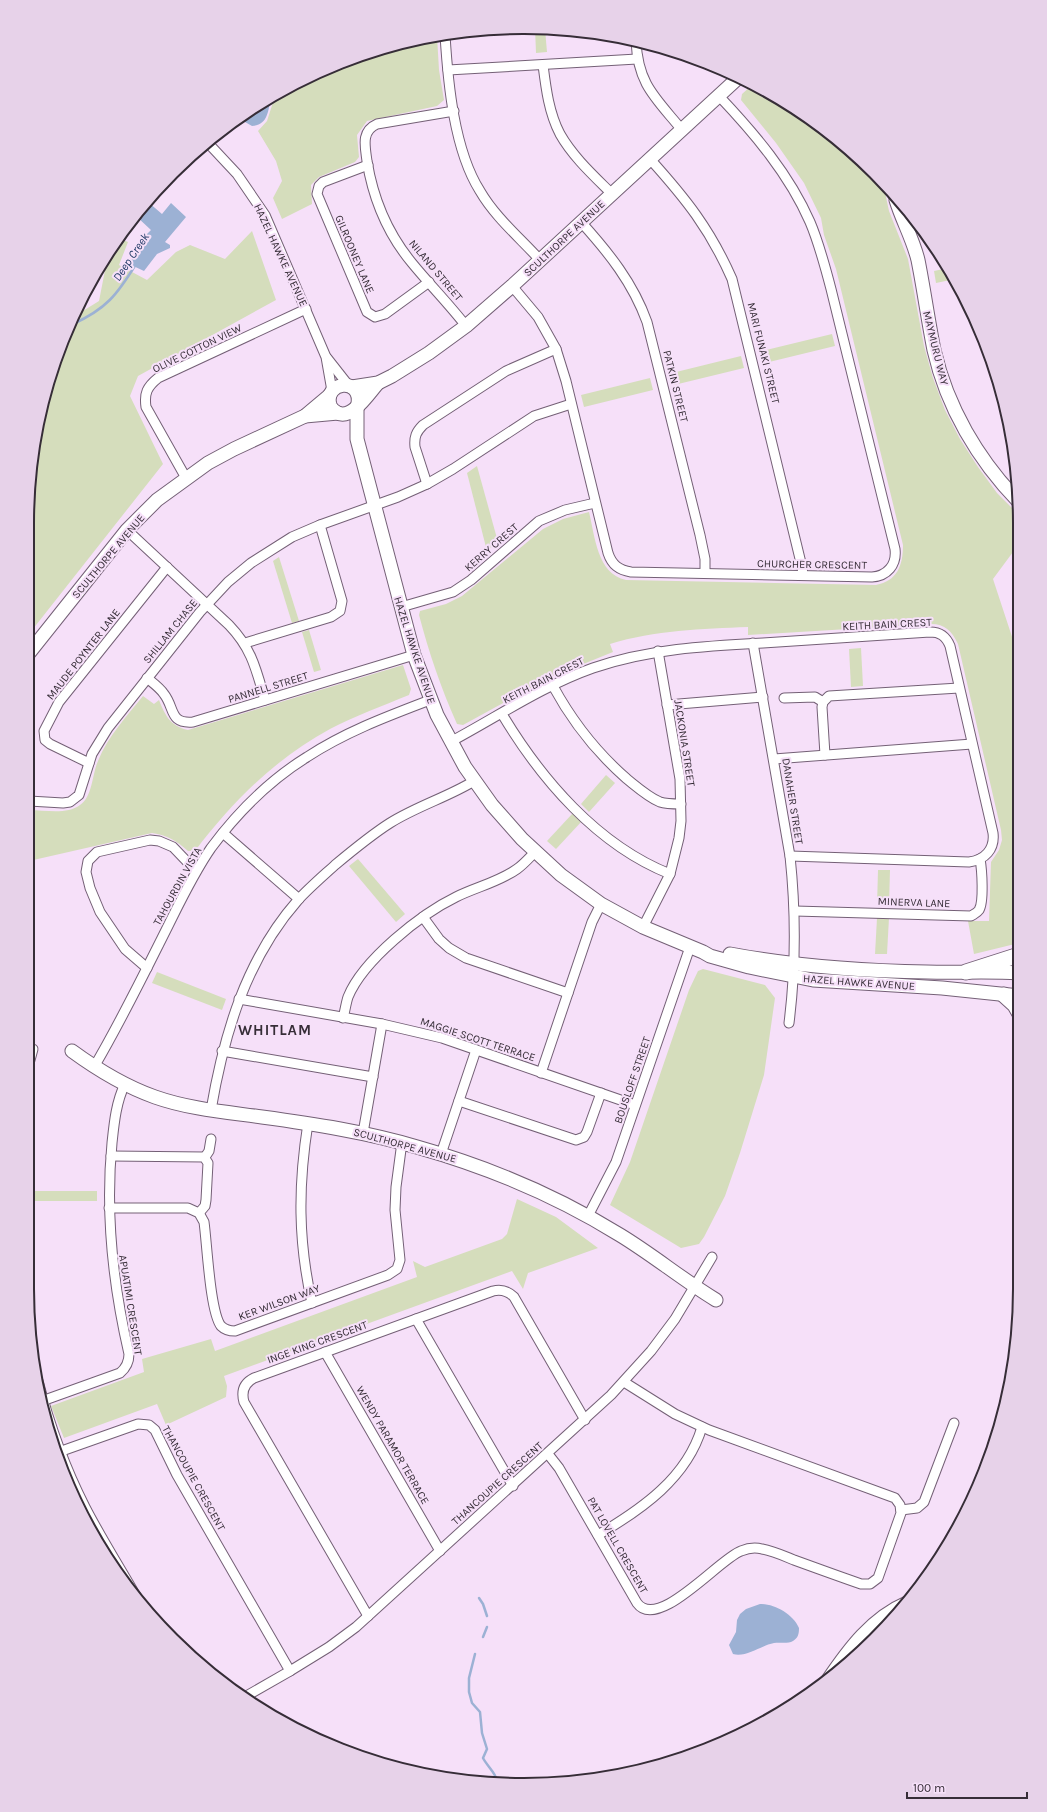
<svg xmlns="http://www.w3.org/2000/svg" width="1047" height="1812" font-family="Karla,sans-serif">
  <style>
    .green { fill: #d5ddbc }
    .water { fill: #9cb1d4 }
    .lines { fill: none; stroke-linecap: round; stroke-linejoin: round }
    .stream { stroke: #9cb1d4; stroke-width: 2.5 }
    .street-casing { stroke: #746076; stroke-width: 11 }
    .secondary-casing { stroke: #746076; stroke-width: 15 }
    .primary-casing { stroke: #746076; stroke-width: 17 }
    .street { stroke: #fff; stroke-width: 9 }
    .secondary { stroke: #fff; stroke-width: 13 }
    .primary { stroke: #fff; stroke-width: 15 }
    .labels { text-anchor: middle; stroke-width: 4; stroke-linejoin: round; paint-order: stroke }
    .street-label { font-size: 11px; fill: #362d37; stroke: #f6e0f9 }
    .water-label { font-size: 12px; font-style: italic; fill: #1f3865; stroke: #f6e0f9 }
    .district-label { font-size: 15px; font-weight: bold; letter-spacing: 1px; fill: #362d37; stroke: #f6e0f9 }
    .rim { fill: none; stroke: #362d37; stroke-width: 2 }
  </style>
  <rect width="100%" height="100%" fill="#f6e0f9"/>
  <g class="green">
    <path d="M535,28L545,29L547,52L536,53Z"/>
    <path d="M437,36L439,70L444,100L437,106L367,121L357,135L359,157L355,162L319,177L311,185L312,204L282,219L273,198L282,181L276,161L258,131L267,121L275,96L333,65L426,37Z"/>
    <path d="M752,85L799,111L875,173L883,183L889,211L908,259L924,346L933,378L945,410L960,439L978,467L997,493L1019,515V544L993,579L1019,658V901L1015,944L974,954L968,921H989L991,862L999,850L1002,840L1001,830L958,644C952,631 945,624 931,624L748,635V627C702,629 655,630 610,644L613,652L551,677L463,725L457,724C441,688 429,653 419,615L420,611L446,604L462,596L543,529L563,519L589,512C595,536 597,574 626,580L876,585C897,581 903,566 903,545L836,269L824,235L821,218L804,183L776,143L741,100L742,94Z"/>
    <path d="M252,231L276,300L138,376L130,396L163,464L29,634L28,491L53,364L78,314L99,301L109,250L118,238L128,242L119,265L147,280L176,252L190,245L225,259Z"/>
    <path d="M948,268L955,279L936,283L934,271Z"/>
    <path d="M832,334L835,346L765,363L762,351Z"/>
    <path d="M741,356L744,368L674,385L672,373Z"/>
    <path d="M650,378L653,390L584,407L581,395Z"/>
    <path d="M477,466L498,542L487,551L467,473Z"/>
    <path d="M279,557L299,621L292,623L273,561Z"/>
    <path d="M309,630L321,670L314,672L302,632Z"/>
    <path d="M861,648L863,686L851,687L849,649Z"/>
    <path d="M403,665L411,689L409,695C382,706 355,716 330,729C275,759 233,801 195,851H188C177,841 167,835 152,833L29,861V810C45,810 67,815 80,805C93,796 92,774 98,761C108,736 127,716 143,696L154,704L159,700C165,715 170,726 188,730Z"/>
    <path d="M606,775L615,783L589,812L581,804Z"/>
    <path d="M573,813L582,821L556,849L547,841Z"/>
    <path d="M358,859L405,914L396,922L349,866Z"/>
    <path d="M878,870H890L889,906H877Z"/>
    <path d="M877,918H889L887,954H875Z"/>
    <path d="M703,969L765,985L775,998L764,1075L740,1153L725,1196L704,1237L699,1244L681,1248L610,1205L630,1162L689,990L698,971Z"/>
    <path d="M157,972L226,999L222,1010L152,983Z"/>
    <rect x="31" y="1191" width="66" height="10"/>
    <path d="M517,1199L556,1217L598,1248L528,1273L523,1289L512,1271L224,1376L227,1386L226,1397L166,1425L157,1404L64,1438L51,1406L144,1372L142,1359L211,1339L215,1351L417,1277L413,1261L425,1267L502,1239L507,1234Z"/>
  </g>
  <g class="water">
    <path d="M271,98C268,111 268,125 252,126L238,118L247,111Z"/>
    <path d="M148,202L162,214L171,203L186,217L165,242L170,245V248L157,254L144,271L129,264L135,246L151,230L136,216Z"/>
    <path d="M760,1604C775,1604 793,1614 799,1628C799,1634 798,1638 793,1641C788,1644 780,1642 774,1643C762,1645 746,1658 733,1654L729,1645L736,1632L737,1620L740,1614L746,1609Z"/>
  </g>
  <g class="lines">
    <g class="stream">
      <path d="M73,324C106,309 117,295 136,264"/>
      <path d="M479,1598L483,1604L487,1616"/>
      <path d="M483,1637L487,1627"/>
      <path d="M475,1654L469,1678V1692L472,1703L480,1712L482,1733L487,1749L483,1758C487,1766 496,1773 497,1781"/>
    </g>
    <g class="street-casing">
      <g id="street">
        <path d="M445,35C448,83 454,150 480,191C495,217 520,238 540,260"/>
        <path d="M636,41C638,85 656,98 682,130"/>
        <path d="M543,65C546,89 549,113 560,134C573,157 594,176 612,194"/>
        <path d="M448,70L637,59"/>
        <path d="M454,111L377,124C361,131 365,146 367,161C373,198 388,234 412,263C430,285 449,304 466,326"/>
        <path d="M208,143L237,174L265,215L326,357L332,391"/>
        <path d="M650,159C686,199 710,229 732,279L802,567L803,575"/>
        <path d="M368,165L323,182L319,186L317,194L367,312L375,317L385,314L429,282"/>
        <path d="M581,222C609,253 633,283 647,322L700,535L705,559V573"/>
        <path d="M512,286L538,317L556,349L566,381L608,553C612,565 619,570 631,572L872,577C887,576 897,565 895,549L831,289C825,266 819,243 810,222C789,174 754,133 719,96"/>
        <path d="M327,358L349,386"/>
        <path d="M186,478L146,407C144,393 147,387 158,378L306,309"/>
        <path d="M427,484L415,447C414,437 416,432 423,425L506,371L556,349"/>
        <path d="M127,530L229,625C252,649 256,669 265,700"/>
        <path d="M401,607L453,592L471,580L539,521L565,510L595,503"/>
        <path d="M245,643L331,617L340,611L342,601L320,525"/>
        <path d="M753,643L790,856C796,913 796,967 789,1023"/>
        <path d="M147,678C153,683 160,688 164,694C175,708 169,724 193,722L414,655"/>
        <path d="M553,686C572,721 596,752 627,779C637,787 648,797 660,802C666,804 674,804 681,804"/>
        <path d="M784,698L815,697L823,702"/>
        <path d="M667,705L763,697"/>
        <path d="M502,714C541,779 597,845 670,874"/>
        <path d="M450,742C497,717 542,686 593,668C648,649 705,646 763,643C819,639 874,636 930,632C940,632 946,636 950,646L993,833C995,849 985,860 969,862L790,856"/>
        <path d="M825,755L822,707L823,702L829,696L959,688"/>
        <path d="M774,759L972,744"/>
        <path d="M89,763L50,744L45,740L44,731L59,702L167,567"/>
        <path d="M29,801L63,803L70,802L79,795L92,754L108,728L200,612L228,582L251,563L292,537L320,525L398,497L427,484L453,469L534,416L571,404"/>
        <path d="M223,833L299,899"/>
        <path d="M795,911L971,916C974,914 977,913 979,910C984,902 982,870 980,859"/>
        <path d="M423,917L439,939L449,948L466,958L568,993"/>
        <path d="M643,927L670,874L679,838L681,821L680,779L658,651"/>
        <path d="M147,968L125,949L100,912L90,888L86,872L88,861L97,852L150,840L159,841L173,847L196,871"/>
        <path d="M239,999L382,1024L442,1038L635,1105"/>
        <path d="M343,1018C345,1011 346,1003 348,997C363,960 421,914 456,897C476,887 499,882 517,869C524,864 529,858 535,852"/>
        <path d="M222,1051L373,1077"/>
        <path d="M30,1060L33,1049"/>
        <path d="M94,1067C120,1023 143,976 166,930C180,902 193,874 211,848C237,813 270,780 307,757C345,732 388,716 430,700"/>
        <path d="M541,1073L592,922L601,904"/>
        <path d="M459,1101L576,1140L584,1137L587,1132L601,1093"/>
        <path d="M211,1110C224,1034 246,959 298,900C309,888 323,876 335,865C353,850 371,835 390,823C417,806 448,797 474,781"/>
        <path d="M308,1123C298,1186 298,1241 312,1303"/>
        <path d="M363,1133L382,1024"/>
        <path d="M441,1154L476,1050"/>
        <path d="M111,1156L204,1157L208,1163L206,1200L205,1206L199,1213"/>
        <path d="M205,1157L209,1151L211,1139"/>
        <path d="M109,1208H188L199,1213L204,1222C207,1243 210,1312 221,1326C225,1330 230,1331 235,1331L388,1275L397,1269L400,1260L395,1210L396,1187L402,1142"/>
        <path d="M588,1216L616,1162L690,947"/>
        <path d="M416,1319L513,1486"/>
        <path d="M325,1352L440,1551"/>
        <path d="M38,1381C49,1423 65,1468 85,1507C102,1540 122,1571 140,1603"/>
        <path d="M42,1401L120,1373C126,1368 129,1362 129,1354C113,1285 105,1215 112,1143C114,1124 116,1102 125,1084"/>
        <path d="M56,1453L138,1424L149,1425L155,1430L177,1475L290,1671L243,1698"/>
        <path d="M548,1454L559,1468L637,1603C658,1632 720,1558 741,1551C748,1548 755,1547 762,1549C773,1551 784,1556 794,1560C816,1568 838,1576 861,1584H870L878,1578L901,1513L900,1505L895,1498L709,1430L675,1414L624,1382"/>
        <path d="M901,1510L917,1508L924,1502L954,1423"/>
        <path d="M598,1535C642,1509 687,1478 702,1427"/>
        <path d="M368,1616L244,1402C241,1391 244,1383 254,1378L493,1291C501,1289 508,1291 514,1297L585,1420"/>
        <path d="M290,1671L329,1647L356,1627L611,1395L651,1351L675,1319L712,1257"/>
      </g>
    </g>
    <g class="secondary-casing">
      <g id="secondary">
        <path d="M896,200C902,220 913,239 918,260C924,290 928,320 934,350C947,407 978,460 1019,502"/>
        <path d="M352,387L378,383L392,376L429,353L466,326L512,286L738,78"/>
        <path d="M358,404C362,376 323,382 330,405C331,408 333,410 336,412C351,422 369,393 378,383"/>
        <path d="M357,406V439L414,655L437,715L465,767L492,805L522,839L561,875L601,904L643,927L703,952L710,956L749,967L813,980L942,988L1019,996"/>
        <path d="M305,416L338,413"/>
        <path d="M29,653L127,530L157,500L208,463L234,449L305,416L330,395"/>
        <path d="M730,954C794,966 862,971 927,972C958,973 988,971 1019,973"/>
        <path d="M72,1051C98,1070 124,1086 155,1097C189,1109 226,1112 262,1117C314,1124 366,1132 417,1147C488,1167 557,1196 620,1235C653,1255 683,1280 716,1300"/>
        <path d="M828,1680C849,1649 872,1618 907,1603"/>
      </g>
    </g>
    <g class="primary-casing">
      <g id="primary">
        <path d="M966,972L1019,955"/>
        <path d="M1004,995L1015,1005L1019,1012"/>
      </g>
    </g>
    <use href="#street" class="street"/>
    <use href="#secondary" class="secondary"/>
    <use href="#primary" class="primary"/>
  </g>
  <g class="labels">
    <g class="street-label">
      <text transform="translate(564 238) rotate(-43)" y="4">SCULTHORPE AVENUE</text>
      <text transform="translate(355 254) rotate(67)" y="4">GILROONEY LANE</text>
      <text transform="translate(281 255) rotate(65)" y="4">HAZEL HAWKE AVENUE</text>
      <text transform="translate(436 270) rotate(50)" y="4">NILAND STREET</text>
      <text transform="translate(197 348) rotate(-26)" y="4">OLIVE COTTON VIEW</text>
      <text transform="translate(936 348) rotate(76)" y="4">MAYMURU WAY</text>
      <text transform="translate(764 353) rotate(76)" y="4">MARI FUNAKI STREET</text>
      <text transform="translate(676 386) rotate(76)" y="4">PATKIN STREET</text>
      <text transform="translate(491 547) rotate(-41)" y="4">KERRY CREST</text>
      <text transform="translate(108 556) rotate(-50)" y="4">SCULTHORPE AVENUE</text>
      <text transform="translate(812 564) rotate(1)" y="4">CHURCHER CRESCENT</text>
      <text transform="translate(887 624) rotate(-3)" y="4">KEITH BAIN CREST</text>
      <text transform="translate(170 631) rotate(-51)" y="4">SHILLAM CHASE</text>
      <text transform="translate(415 650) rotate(72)" y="4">HAZEL HAWKE AVENUE</text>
      <text transform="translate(83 654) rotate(-52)" y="4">MAUDE POYNTER LANE</text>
      <text transform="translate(543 680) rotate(-27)" y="4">KEITH BAIN CREST</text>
      <text transform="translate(268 687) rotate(-17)" y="4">PANNELL STREET</text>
      <text transform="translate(685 743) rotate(81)" y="4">JACKONIA STREET</text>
      <text transform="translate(793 801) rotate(81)" y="4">DANAHER STREET</text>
      <text transform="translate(177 886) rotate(-61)" y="4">TAHOURDIN VISTA</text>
      <text transform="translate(914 902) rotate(2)" y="4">MINERVA LANE</text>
      <text transform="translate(859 982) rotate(4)" y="4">HAZEL HAWKE AVENUE</text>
      <text transform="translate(478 1039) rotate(18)" y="4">MAGGIE SCOTT TERRACE</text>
      <text transform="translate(632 1080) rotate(-71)" y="4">BOUSLOFF STREET</text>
      <text transform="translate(405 1145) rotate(15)" y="4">SCULTHORPE AVENUE</text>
      <text transform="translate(279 1302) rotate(-20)" y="4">KER WILSON WAY</text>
      <text transform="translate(131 1305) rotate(81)" y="4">APUATIMI CRESCENT</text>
      <text transform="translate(317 1342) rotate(-20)" y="4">INGE KING CRESCENT</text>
      <text transform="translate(393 1445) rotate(60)" y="4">WENDY PARAMOR TERRACE</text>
      <text transform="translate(194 1478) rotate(61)" y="4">THANCOUPIE CRESCENT</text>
      <text transform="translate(497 1483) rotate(-42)" y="4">THANCOUPIE CRESCENT</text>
      <text transform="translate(618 1545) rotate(60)" y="4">PAT LOVELL CRESCENT</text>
    </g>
    <g class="water-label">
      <text transform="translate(131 257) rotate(-56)" y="4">Deep Creek</text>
    </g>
    <g class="district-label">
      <text x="275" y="1035">WHITLAM</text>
    </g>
  </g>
  <path d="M0 0H1047V1812H0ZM523 34H524A489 489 0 0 1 1013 523V1289A489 489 0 0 1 524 1778H523A489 489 0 0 1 34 1289V523A489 489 0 0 1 523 34Z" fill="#e7d2e9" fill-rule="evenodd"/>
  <path class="rim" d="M523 34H524A489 489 0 0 1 1013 523V1289A489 489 0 0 1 524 1778H523A489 489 0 0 1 34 1289V523A489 489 0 0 1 523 34Z"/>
  <path d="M907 1792v6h120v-6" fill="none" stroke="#362d37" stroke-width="2"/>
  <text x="913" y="1792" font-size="12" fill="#362d37" stroke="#f6e0f9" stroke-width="3" paint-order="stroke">100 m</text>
</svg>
